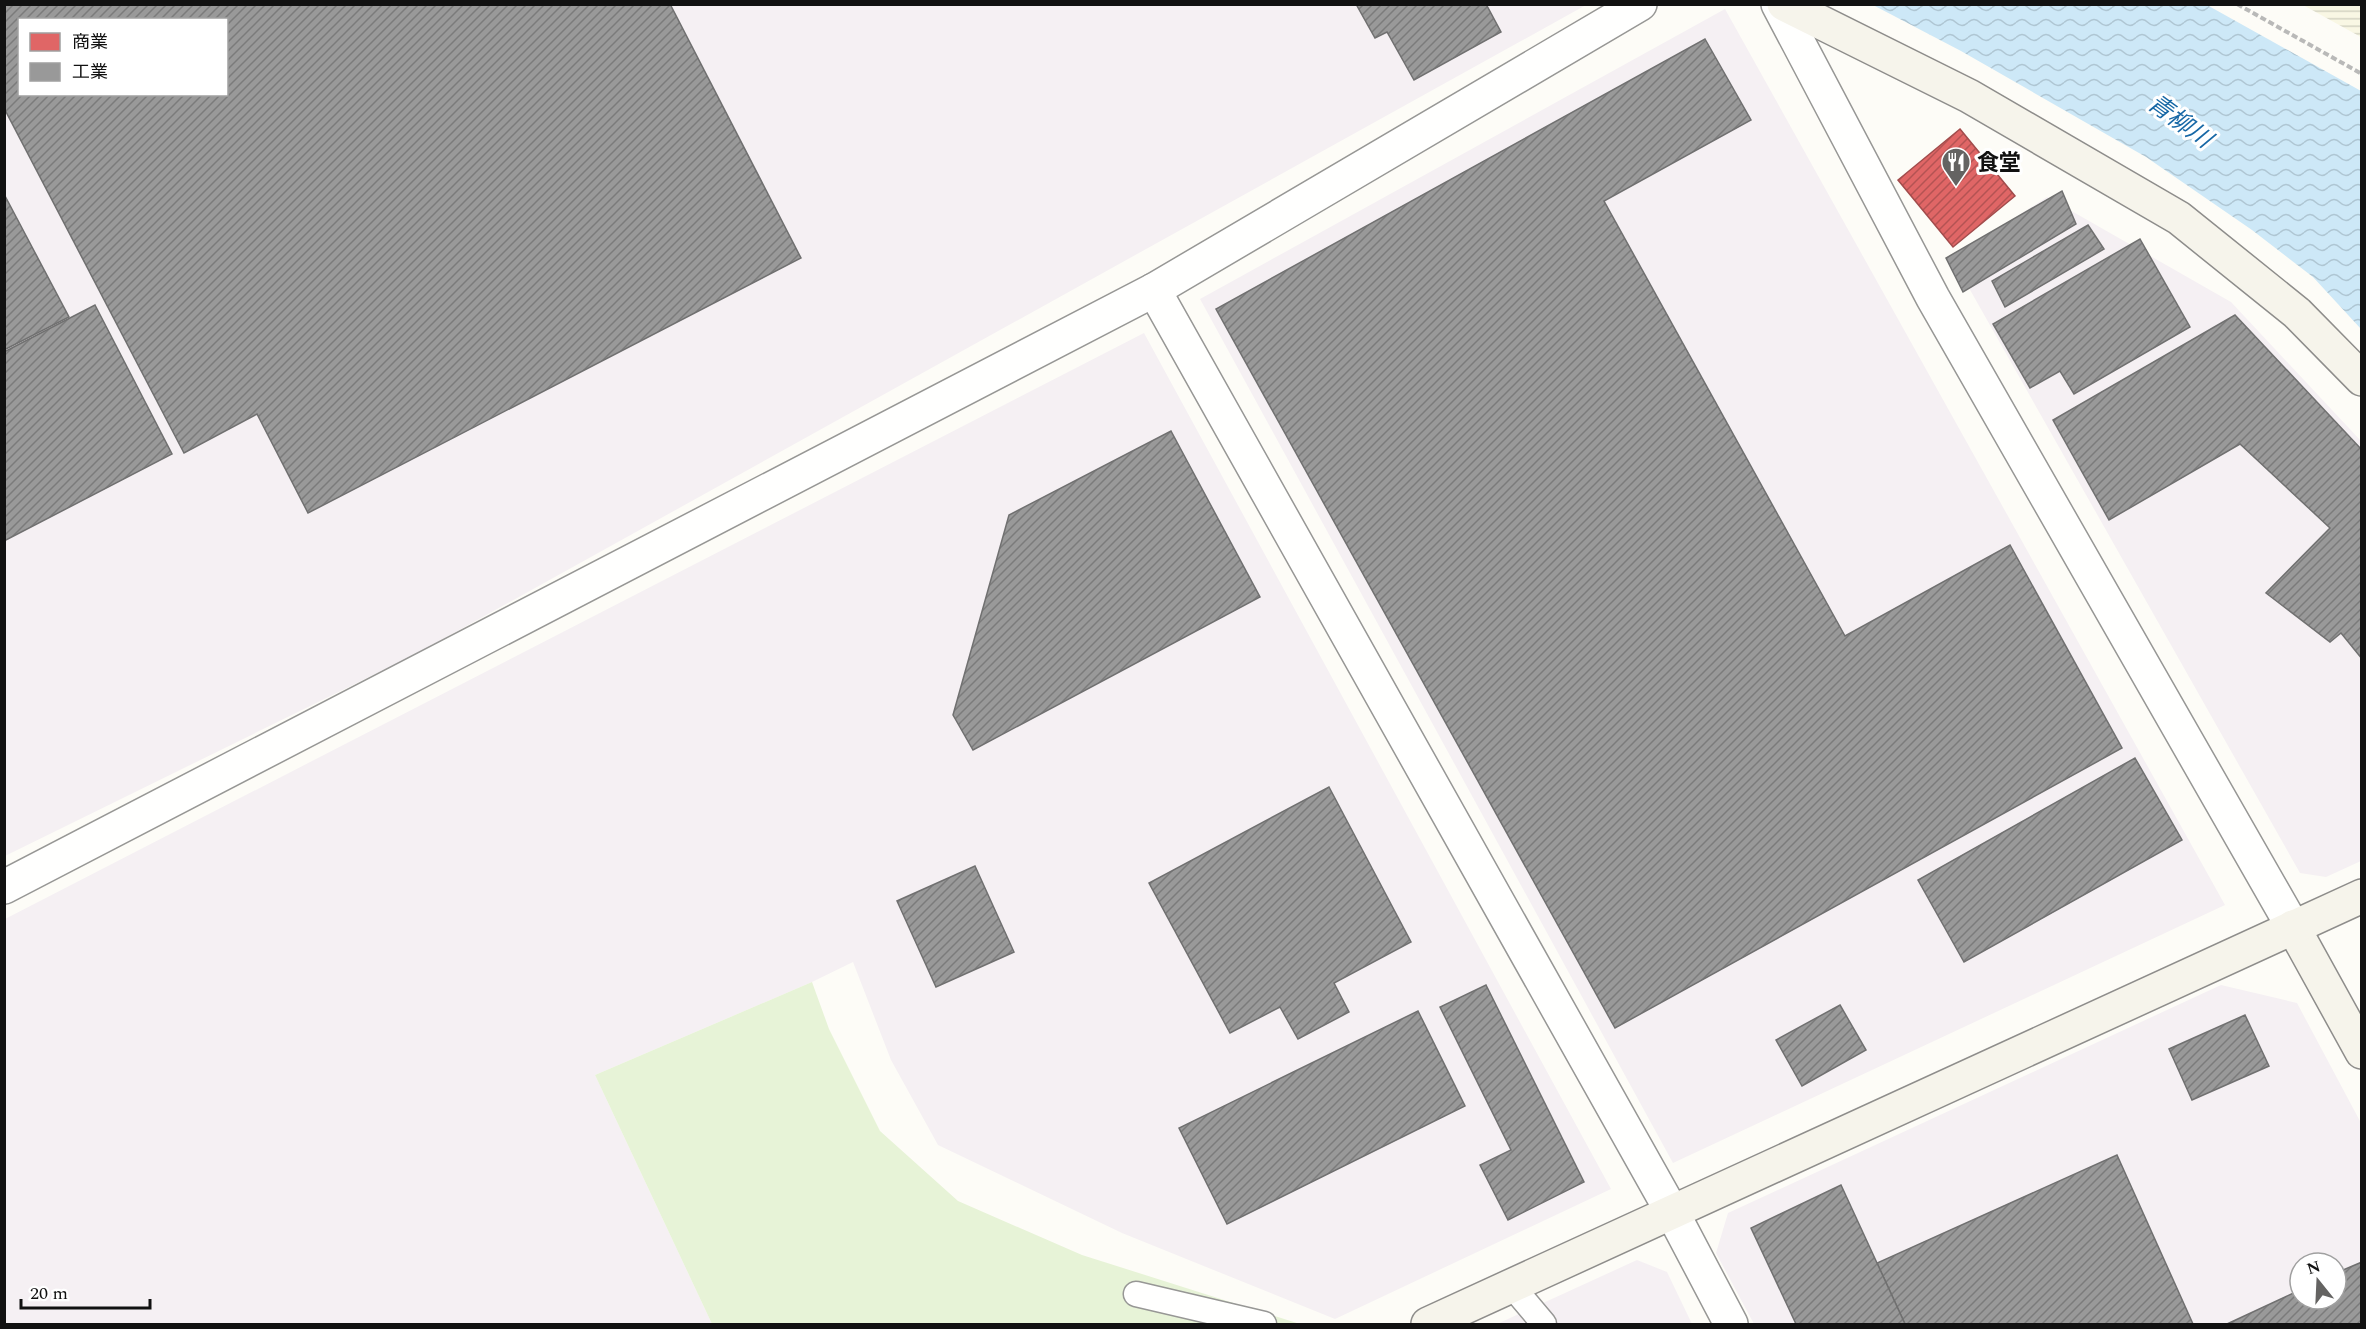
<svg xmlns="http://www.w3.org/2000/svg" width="2366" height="1329" font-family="Spectral,'Noto Sans JP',serif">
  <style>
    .industrial { fill: #f5f0f3; fill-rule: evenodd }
    .farmland { fill: url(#farmland-rules) }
    .park { fill: #e7f3d7 }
    .water { fill: url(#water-waves) }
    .shops { fill: url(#shops-hatch); stroke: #a24c4c; stroke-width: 1.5 }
    .industry { fill: url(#industry-hatch); stroke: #707070; stroke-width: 1.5; fill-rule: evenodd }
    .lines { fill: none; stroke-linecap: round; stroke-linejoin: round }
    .lane-casing { stroke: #979795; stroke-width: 27 }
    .street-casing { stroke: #979795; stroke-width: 36 }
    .secondary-casing { stroke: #8e8d8b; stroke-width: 36 }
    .path { stroke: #b9b9b8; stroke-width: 4; stroke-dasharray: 6 3; stroke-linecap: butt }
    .lane { stroke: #fffffe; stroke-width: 24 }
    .street { stroke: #fffffe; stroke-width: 33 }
    .secondary { stroke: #f6f4eb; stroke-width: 33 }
    .labels { text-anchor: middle; stroke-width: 6; stroke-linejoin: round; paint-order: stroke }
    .poi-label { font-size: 22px; font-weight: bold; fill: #111; stroke: #fff; text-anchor: start }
    .water-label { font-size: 24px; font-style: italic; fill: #1768a6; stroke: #fff }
  </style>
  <defs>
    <pattern id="farmland-rules" width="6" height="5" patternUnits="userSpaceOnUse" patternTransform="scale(1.5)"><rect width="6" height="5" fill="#f9f7e4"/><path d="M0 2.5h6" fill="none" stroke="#d4d3c3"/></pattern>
    <pattern id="water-waves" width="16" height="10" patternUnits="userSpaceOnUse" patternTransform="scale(1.5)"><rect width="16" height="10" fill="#cde8f7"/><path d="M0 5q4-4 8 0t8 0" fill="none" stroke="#afc6d3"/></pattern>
    <pattern id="shops-hatch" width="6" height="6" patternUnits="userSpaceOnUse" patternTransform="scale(1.5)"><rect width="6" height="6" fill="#e06666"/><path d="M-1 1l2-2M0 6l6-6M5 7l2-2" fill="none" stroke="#b45353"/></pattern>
    <pattern id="industry-hatch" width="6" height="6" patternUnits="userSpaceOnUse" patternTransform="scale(1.5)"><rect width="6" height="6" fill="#999"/><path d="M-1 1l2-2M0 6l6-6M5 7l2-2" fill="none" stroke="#7b7b7b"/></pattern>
  </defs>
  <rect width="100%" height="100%" fill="#fdfcf7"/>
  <g class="industrial">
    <path d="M5,5H1586L416,654L5,856ZM20,20H226V94H20Z"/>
    <path d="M1725,9L2225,905L1673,1163L1200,299Z"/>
    <path d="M2047,197L2231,302L2361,441V861L2326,877L2300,873L1952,258Z"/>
    <path d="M1144,333L1611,1189L1335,1319L1122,1233L938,1145L891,1060L853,962L812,982L595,1075L712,1324H5V919Z"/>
    <path d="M2221,985L2297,1003L2361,1123V1324H1754L1716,1253L1728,1213ZM2300,1263H2336V1299H2300Z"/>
    <path d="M1637,1260L1667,1272L1692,1324H1497Z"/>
  </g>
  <path class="farmland" d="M2303,5H2361V38L2359,36Z"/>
  <path class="park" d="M812,982L829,1029L880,1131L958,1201L1082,1255L1300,1324H712L595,1075Z"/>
  <path class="water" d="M1873,5H2207L2361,91V329L2313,277L2252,230L2146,157L1961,51Z"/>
  <path class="shops" d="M1960,129L2015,196L1953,247L1898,180Z"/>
  <g class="industry">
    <path d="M4,4H670L801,258L308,513L257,414L184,453L4,108ZM20,20H226V94H20Z"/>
    <path d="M1356,4H1486L1501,32L1414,80L1387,32L1375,38Z"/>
    <path d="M1705,39L1751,120L1604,201L1845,636L2010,545L2122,748L1615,1028L1216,309Z"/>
    <path d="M2062,191L2076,224L1963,292L1946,258Z"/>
    <path d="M4,194L69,317L4,350Z"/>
    <path d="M2088,225L2104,249L2005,307L1992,281Z"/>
    <path d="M2140,239L2190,327L2074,394L2060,371L2030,388L1993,324Z"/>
    <path d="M95,305L172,454L4,541V352Z"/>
    <path d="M2235,315L2362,450V659L2341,633L2330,642L2266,593L2330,528L2240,444L2109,520L2053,420Z"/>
    <path d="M1171,431L1260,597L973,750L953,715L1009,515Z"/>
    <path d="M2135,758L2182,840L1964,962L1918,880Z"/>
    <path d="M1329,787L1411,942L1334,983L1349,1012L1298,1039L1280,1007L1230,1033L1149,883Z"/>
    <path d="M975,866L1014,952L936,987L897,901Z"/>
    <path d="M1486,985L1584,1182L1508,1220L1480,1165L1511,1150L1440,1007Z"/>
    <path d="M1840,1005L1866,1050L1802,1086L1776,1040Z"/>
    <path d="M1418,1011L1465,1106L1227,1224L1179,1128Z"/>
    <path d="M2245,1015L2269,1066L2192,1100L2169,1049Z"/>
    <path d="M2117,1155L2193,1324H1905L1877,1263Z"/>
    <path d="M1841,1185L1877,1263L1905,1324H1796L1751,1228Z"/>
    <path d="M2362,1262V1324H2227L2300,1290V1299H2336V1273Z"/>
  </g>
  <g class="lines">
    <g class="lane-casing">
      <g id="lane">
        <path d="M1512,1286L1544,1324"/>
        <path d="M1136,1294L1264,1324"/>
      </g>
    </g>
    <g class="street-casing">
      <g id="street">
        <path d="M1778,4L1933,298L2293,927"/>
        <path d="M1154,290L1672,1212L1731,1324"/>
        <path d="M4,887L1154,290L1640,4"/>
      </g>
    </g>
    <g class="secondary-casing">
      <g id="secondary">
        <path d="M1784,4L1969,96L2179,218L2297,313L2362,379"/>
        <path d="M2293,927L2362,1052"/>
        <path d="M1428,1324L2362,896"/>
      </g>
    </g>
    <path class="path" d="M2237,4L2362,74"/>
    <use href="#lane" class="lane"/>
    <use href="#street" class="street"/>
    <use href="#secondary" class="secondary"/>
  </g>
  <defs>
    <g id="restaurant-pin" transform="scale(1.5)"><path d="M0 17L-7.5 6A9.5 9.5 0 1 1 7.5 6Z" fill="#646362" stroke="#fff"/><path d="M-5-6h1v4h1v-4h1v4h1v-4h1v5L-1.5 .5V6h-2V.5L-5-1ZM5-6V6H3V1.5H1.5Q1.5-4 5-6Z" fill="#fff"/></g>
  </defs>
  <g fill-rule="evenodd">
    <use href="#restaurant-pin" x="1956" y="162"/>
  </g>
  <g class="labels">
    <g class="poi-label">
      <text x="1977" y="170">食堂</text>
    </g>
    <g class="water-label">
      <text transform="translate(2180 121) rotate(36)" y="8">青柳川</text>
    </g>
  </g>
  <rect width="2366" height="1329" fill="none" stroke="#111111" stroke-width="12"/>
  <rect x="18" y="18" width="210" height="78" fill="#ffffff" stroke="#a0a0a0" stroke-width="1.5"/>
  <rect x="30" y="33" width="30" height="18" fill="#e06666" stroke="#a0a0a0" stroke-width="1.5"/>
  <text x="72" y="48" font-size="18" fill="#111111">商業</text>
  <rect x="30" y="63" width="30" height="18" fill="#999999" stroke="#a0a0a0" stroke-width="1.5"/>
  <text x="72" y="78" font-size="18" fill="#111111">工業</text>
  <g transform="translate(2318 1281) rotate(342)"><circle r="28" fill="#ffffff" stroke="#a0a0a0" stroke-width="1.5"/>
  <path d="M0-4.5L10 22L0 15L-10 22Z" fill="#646362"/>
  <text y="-9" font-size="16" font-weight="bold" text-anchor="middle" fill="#111111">N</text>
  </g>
  <path d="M21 1299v9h129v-9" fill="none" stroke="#111111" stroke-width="3"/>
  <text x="30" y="1299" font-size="18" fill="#111111" stroke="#ffffff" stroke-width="4.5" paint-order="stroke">20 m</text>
</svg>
